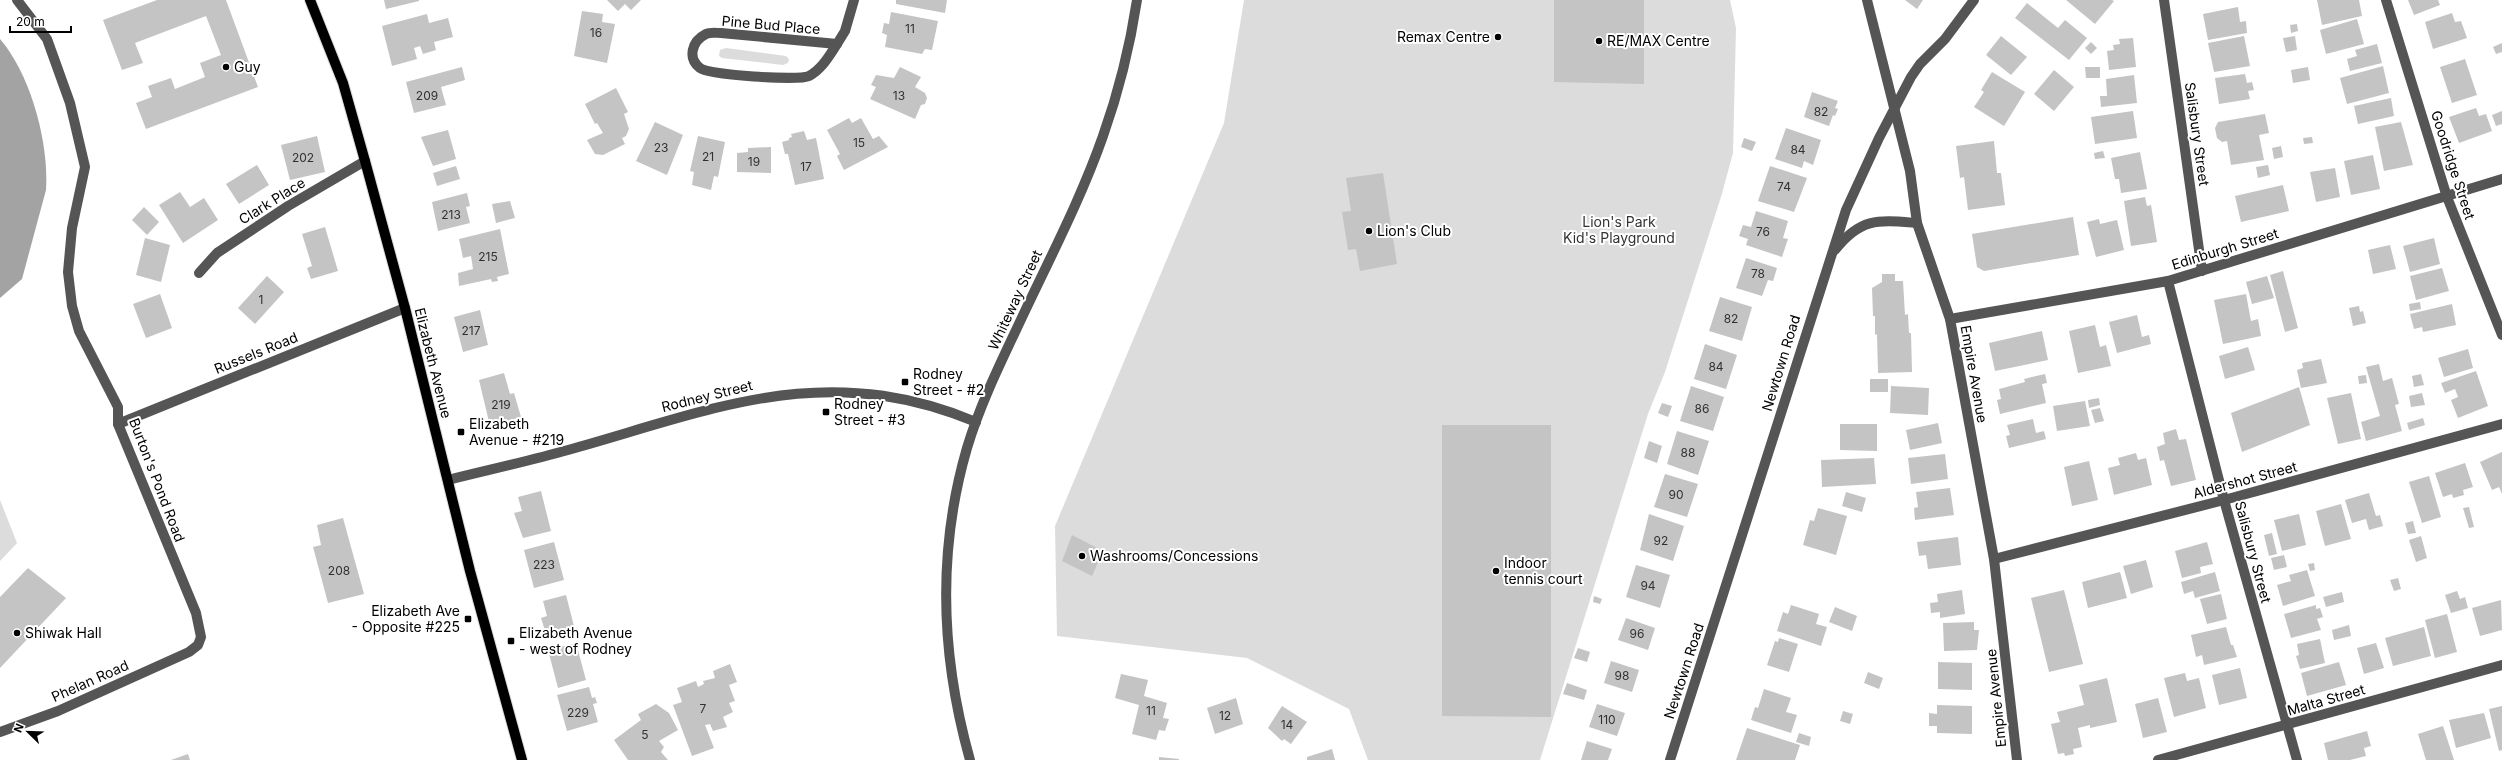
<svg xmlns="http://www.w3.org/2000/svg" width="2502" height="760" font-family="Inter,sans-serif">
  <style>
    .green { fill: #dcdcdc }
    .water { fill: #a3a3a3 }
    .building { fill: #c4c4c4 }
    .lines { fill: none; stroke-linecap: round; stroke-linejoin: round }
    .major-casing { stroke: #dbdbdb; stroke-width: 12 }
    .minor { stroke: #555; stroke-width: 10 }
    .major { stroke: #000; stroke-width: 10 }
    .poi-dot { fill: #000; stroke: #fff; stroke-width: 1.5 }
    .labels { text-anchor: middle; stroke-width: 4; stroke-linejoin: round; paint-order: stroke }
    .number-label { font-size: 12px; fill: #313131 }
    .street-label { font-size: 14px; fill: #000; stroke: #fff }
    .poi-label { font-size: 14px; fill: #000; stroke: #fff; text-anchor: start }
    .park-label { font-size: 14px; fill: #333; stroke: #fff }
  </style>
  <rect width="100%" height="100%" fill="#fff"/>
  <g class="green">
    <path d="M1244,0H1730L1736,28L1733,153L1721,197L1665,372L1648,414L1540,760H1368L1349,709L1247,658L1057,636L1055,526L1224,123Z"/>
    <path d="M726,48L786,56L789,59L788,63L783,65L722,58L719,56L720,50Z"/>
    <path d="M0,500L17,543L0,561Z"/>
  </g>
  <path class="water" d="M0,39C31,75 49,143 46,190L22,279L0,298Z"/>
  <g class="building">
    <path d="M157,0H226L258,87L146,129L136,103L152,97L148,86L171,78L175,89L205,77L200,63L221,55L206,16L135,43L143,63L122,70L103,20Z"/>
    <path d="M384,0H419V1L386,9Z"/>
    <path d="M607,0H641L631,10L625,4L618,11Z"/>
    <path d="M896,0H947L945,13L896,4Z"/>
    <path d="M1554,0H1644V84L1554,82Z"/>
    <path d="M1905,0H1923L1917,9Z"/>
    <path d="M2066,0H2112L2114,1L2095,24Z"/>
    <path d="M2317,0H2359L2362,16L2322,25Z"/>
    <path d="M2408,0H2438L2440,5L2414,15Z"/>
    <path d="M2027,3L2058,28L2065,20L2087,38L2069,60L2015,18Z"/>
    <path d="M2238,7L2240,22L2246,21L2247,33L2208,40L2203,14Z"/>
    <path d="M582,11L603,14L602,22L615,24L607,63L574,56Z"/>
    <path d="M891,12L938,21L932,50L925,49L922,54L885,47L887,35L882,33L884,23L889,24Z"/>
    <path d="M2452,13L2455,22L2461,21L2467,38L2433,49L2425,22Z"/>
    <path d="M427,14L429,23L448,18L453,37L434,42L436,50L423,54L420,46L414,48L417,59L392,66L382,26Z"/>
    <path d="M2357,19L2364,44L2326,54L2320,30Z"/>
    <path d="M2297,24L2298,31L2291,33L2290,25Z"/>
    <path d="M2001,36L2027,57L2011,75L1986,55Z"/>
    <path d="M2244,36L2250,66L2214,72L2208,43Z"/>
    <path d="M2295,36L2297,50L2286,52L2283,38Z"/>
    <path d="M2133,38L2136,67L2109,70L2107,51L2114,50L2113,45L2120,44L2119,39Z"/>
    <path d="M2091,42L2097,48L2091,54L2085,48Z"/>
    <path d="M2502,43V52L2496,54L2493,47Z"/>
    <path d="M2377,44L2382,63L2350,71L2347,59L2357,56L2355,50Z"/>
    <path d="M2465,59L2477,95L2452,103L2440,67Z"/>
    <path d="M2383,66L2389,93L2347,104L2340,78Z"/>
    <path d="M462,67L465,80L441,87L446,105L414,113L406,82Z"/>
    <path d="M900,67L921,77L915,87L925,93L927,98L925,104L921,105L915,119L870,99L876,87L871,85L876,75L894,78Z"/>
    <path d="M2085,67H2100V78H2086Z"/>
    <path d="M2308,67L2310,80L2293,83L2291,70Z"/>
    <path d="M2054,70L2074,87L2054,111L2034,94Z"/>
    <path d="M1992,72L2025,92L2004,126L1974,107L1984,92L1981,90Z"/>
    <path d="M2245,74L2247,83L2252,82L2254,90L2248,91L2250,99L2219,104L2215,78Z"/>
    <path d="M2134,75L2137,103L2101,107L2100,96H2107L2106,79Z"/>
    <path d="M616,88L628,112L624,114L629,129L626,136L622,138L625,144L603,155L595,154L587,140L603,133L597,123L595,124L585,104Z"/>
    <path d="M1812,92L1838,101L1835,108L1838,109L1835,116L1833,115L1829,126L1804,117Z"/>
    <path d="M2391,98L2394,116L2358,124L2354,106Z"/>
    <path d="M2476,108L2479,116L2486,114L2492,131L2459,143L2449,117Z"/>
    <path d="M2133,111L2137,138L2095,144L2091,117Z"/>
    <path d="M2502,111V124L2496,126L2492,115Z"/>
    <path d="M2265,114L2269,133L2259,135L2264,160L2231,165L2227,141L2222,142L2217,138L2215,128L2218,122Z"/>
    <path d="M849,118L852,123L861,118L873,139L879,136L888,147L844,170L837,156L840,154L827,130Z"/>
    <path d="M655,122L683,135L667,175L636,161Z"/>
    <path d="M2401,122L2413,165L2384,171L2375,127Z"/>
    <path d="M1786,128L1821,140L1813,165L1804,161L1802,168L1775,159Z"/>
    <path d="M448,130L456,159L433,166L421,137Z"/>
    <path d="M804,131L807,140L816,138L824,179L795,185L788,154H785L782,142L789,140V138L792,137L791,134Z"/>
    <path d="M317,136L325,172L290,180L281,145Z"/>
    <path d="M698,136L725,142L718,177L714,176L711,190L692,185L694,172L690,171Z"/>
    <path d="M2312,137L2313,143L2304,144L2303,138Z"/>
    <path d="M1744,138L1756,142L1752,151L1741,147Z"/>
    <path d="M1994,141L1997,173H2001L2005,205L1968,210L1964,177L1960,178L1956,146Z"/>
    <path d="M2281,146L2283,157L2274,159L2272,148Z"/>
    <path d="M771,147V173L737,172V153L748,152V148Z"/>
    <path d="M2103,151L2105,158L2095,159L2094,153Z"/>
    <path d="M2140,152L2147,189L2121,193L2119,179H2115L2111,158Z"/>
    <path d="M2373,155L2380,189L2351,195L2344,161Z"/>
    <path d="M257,165L269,185L239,204L226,184Z"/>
    <path d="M2268,165L2270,175L2258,178L2256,167Z"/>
    <path d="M456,166L460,179L437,186L433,173Z"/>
    <path d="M1770,166L1807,178L1794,212L1758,201Z"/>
    <path d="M2335,168L2340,197L2316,202L2310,172Z"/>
    <path d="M1383,173L1397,264L1360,271L1356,249L1348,250L1342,212L1351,211L1346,178Z"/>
    <path d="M2283,185L2289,211L2241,222L2235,196Z"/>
    <path d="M180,192L190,207L204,198L218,220L183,243L159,205Z"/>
    <path d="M467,193L470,206L466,207L470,223L438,231L432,202Z"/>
    <path d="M2145,197L2147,206L2151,205L2157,242L2131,246L2124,201Z"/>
    <path d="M510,201L515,218L496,223L492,204Z"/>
    <path d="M144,207L159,222L147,235L132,220Z"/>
    <path d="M1756,211L1788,221L1783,238L1788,239L1782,257L1746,245L1748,239L1739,236L1743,225L1751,227Z"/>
    <path d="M2073,217L2079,255L1984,271L1977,267L1972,234Z"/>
    <path d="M2099,219L2100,224L2117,220L2124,250L2096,257L2087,222Z"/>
    <path d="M325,227L338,271L311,279L307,268L312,266L302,234Z"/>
    <path d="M500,229L509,274L497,277L498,281L492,282L491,279L459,286L458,273L473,269L471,256L463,258L459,239Z"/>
    <path d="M145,238L170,245L161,282L136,275Z"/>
    <path d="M2434,238L2440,264L2410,272L2403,246Z"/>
    <path d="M2390,245L2396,269L2373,274L2368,250Z"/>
    <path d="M1746,258L1777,268L1773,281L1768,280L1762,296L1736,288Z"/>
    <path d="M2442,268L2449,291L2416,300L2410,276Z"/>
    <path d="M2283,271L2298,328L2285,332L2270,275Z"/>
    <path d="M1882,274H1895V281H1903L1905,315L1908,314L1909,333H1911L1912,372L1878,373L1877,334L1875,335V316H1873L1872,288L1882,282Z"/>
    <path d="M267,276L284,292L255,324L238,308Z"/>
    <path d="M2267,276L2274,298L2252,304L2246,282Z"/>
    <path d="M160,294L172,328L146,338L133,304Z"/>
    <path d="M2246,294L2251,321L2258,319L2261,336L2223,344L2214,300Z"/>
    <path d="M1720,297L1752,307L1742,341L1709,331Z"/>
    <path d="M2420,302L2421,309L2410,311L2409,304Z"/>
    <path d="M2452,304L2456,325L2423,332L2422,327L2414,329L2410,314Z"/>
    <path d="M2359,306L2360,312L2363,311L2366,323L2353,326L2349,308Z"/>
    <path d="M480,310L488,345L463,352L454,317Z"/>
    <path d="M2137,315L2142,337L2149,335L2151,344L2117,353L2109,322Z"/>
    <path d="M2095,325L2100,347L2106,345L2111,366L2078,373L2069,331Z"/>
    <path d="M2042,331L2048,360L1995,371L1989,343Z"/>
    <path d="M1705,344L1737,355L1726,389L1694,379Z"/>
    <path d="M2248,347L2255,370L2225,379L2219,356Z"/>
    <path d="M2468,349L2473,368L2444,377L2438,358Z"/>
    <path d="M2321,359L2327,383L2301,388L2297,370L2303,368L2302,363Z"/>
    <path d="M2379,364L2383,381L2392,378L2399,404L2395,405L2402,431L2366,441L2361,422L2380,416L2366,367Z"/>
    <path d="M2476,371L2488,406L2458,418L2451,400L2458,397L2455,389L2445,393L2441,383Z"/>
    <path d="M504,373L510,394L514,393L521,417L490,426L479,380Z"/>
    <path d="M2045,374L2047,383L2042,384L2046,403L2000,414L1997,400L2001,399L1999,389L2025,382L2024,379Z"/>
    <path d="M2421,374L2424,385L2414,387L2412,376Z"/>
    <path d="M2366,375L2367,383L2359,384L2358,376Z"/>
    <rect x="1870" y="379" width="18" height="13"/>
    <path d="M1691,386L1724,397L1713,431L1680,421Z"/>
    <path d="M1891,386L1929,388L1928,415L1890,413Z"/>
    <path d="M2299,387L2310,425L2242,452L2231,413Z"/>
    <path d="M2351,393L2361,439L2338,444L2327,398Z"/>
    <path d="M2422,393L2425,405L2411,407L2409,396Z"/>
    <path d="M2099,398L2100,405L2089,408L2088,400Z"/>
    <path d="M2085,401L2090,426L2057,431L2053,406Z"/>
    <path d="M1662,403L1672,406L1668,417L1658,413Z"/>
    <path d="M2100,408L2104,421L2095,423L2091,410Z"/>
    <path d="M2423,418L2425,425L2409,430L2407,423Z"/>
    <path d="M2033,419L2036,433L2044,431L2046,439L2009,448L2006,436L2010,435L2007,425Z"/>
    <path d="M1938,423L1942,443L1910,450L1906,430Z"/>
    <path d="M1840,424H1877V451L1840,450Z"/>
    <path d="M1442,425H1551V717L1442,716Z"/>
    <path d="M2176,429L2179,440L2186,439L2196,480L2171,486L2164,460L2160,461L2157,447L2165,444L2163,433Z"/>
    <path d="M1677,431L1709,441L1698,475L1667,464Z"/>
    <path d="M1649,441L1662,446L1657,463L1644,458Z"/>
    <path d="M2502,452V494L2499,487L2492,490L2480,462Z"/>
    <path d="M2136,453L2138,460L2146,458L2152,485L2114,495L2108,468L2120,465L2118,458Z"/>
    <path d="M1945,454L1948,479L1911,484L1908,458Z"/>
    <path d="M1874,458L1876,484L1822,487L1821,460Z"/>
    <path d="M2089,461L2098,500L2072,506L2064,467Z"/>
    <path d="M2465,463L2473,487L2463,490L2464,495L2453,498L2452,494L2443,497L2435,473Z"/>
    <path d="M1665,474L1698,484L1687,517L1654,507Z"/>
    <path d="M2429,476L2441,517L2422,523L2409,482Z"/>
    <path d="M1950,488L1954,515L1915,520L1914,508L1918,507L1916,492Z"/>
    <path d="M541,491L551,531L523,538L514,513L522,511L518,497Z"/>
    <path d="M1846,492L1866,498L1862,512L1842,506Z"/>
    <path d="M2369,493L2376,516L2380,515L2383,526L2369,530L2366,519L2352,523L2345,500Z"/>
    <path d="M2341,504L2351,539L2325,546L2316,511Z"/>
    <path d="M2469,507L2474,527L2469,528L2463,508Z"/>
    <path d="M1818,508L1847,516L1836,555L1803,545L1810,520L1814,521Z"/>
    <path d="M1649,514L1684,526L1673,561L1640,550Z"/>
    <path d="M2299,514L2306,545L2282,551L2274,520Z"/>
    <path d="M343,518L364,594L328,603L313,547L321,545L317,525Z"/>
    <path d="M2413,521L2416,533L2408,534L2405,523Z"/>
    <path d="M2272,533L2277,554L2269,556L2264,535Z"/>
    <path d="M1072,535L1103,551L1092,576L1062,561Z"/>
    <path d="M2421,536L2427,558L2416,562L2409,540Z"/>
    <path d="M1958,537L1961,565L1928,569L1926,555L1919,556L1917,542Z"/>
    <path d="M554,542L564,580L534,588L524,550Z"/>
    <path d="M2207,542L2213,564L2200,567L2201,573L2182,578L2175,551Z"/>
    <path d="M2284,555L2287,567L2274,570L2271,558Z"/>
    <path d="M2146,560L2153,587L2131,594L2123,566Z"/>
    <path d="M2314,563L2315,570L2310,571L2308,564Z"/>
    <path d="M1636,565L1670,575L1660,608L1626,597Z"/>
    <path d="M28,568L66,598L0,668V597Z"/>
    <path d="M2307,570L2315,596L2283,606L2277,585L2291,581L2289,575Z"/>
    <path d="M2120,572L2127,598L2088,608L2082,582Z"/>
    <path d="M2215,572L2220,591L2195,598L2193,591L2184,594L2181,582Z"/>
    <path d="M2398,578L2401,589L2394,591L2390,580Z"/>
    <path d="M1962,590L1965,614L1940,618V612L1931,613L1930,603L1938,602L1937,594Z"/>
    <path d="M2064,590L2083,664L2049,672L2031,598Z"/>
    <path d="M2457,591L2460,599L2465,597L2468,608L2451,613L2445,595Z"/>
    <path d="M2342,592L2344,602L2326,607L2323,597Z"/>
    <path d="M2221,594L2227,619L2207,624L2200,599Z"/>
    <path d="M566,595L575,630L547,637L541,618L547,616L543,601Z"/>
    <path d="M1594,596L1602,599L1600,604L1593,602Z"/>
    <path d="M2501,600L2502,630L2480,636L2472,608Z"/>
    <path d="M1791,605L1819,614L1816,624L1827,627L1821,646L1777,631L1783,612L1788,614Z"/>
    <path d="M2316,605V609L2320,608L2323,617L2317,619L2321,630L2291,638L2284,614Z"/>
    <path d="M1835,607L1857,616L1852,631L1829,622Z"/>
    <path d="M2447,614L2457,652L2435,658L2425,620Z"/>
    <path d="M1626,618L1655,628L1648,650L1618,640Z"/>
    <path d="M1974,622V630H1979L1977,650L1944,651L1943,623Z"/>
    <path d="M2349,625L2351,636L2334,640L2332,630Z"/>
    <path d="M2226,627L2231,645H2233L2237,657L2204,665L2202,655L2196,657L2191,635Z"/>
    <path d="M2424,627L2431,656L2393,666L2385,638Z"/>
    <path d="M1779,638L1798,644L1789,672L1767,665L1775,641L1778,642Z"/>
    <path d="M2320,639L2325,663L2300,669L2296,656L2299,655L2297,644Z"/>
    <path d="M576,643L586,680L558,688L548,650Z"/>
    <path d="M2376,643L2384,668L2364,674L2357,648Z"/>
    <path d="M1578,648L1590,652L1587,662L1574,658Z"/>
    <path d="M1611,661L1639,670L1632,692L1604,683Z"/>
    <path d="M1938,662L1972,663V690L1938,689Z"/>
    <path d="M2339,662L2346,685L2307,696L2301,673Z"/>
    <path d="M730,664L737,682L729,685L735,701L729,703L733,712L723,717L727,727L713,731L710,724L705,725L714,748L692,756L673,705L682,702L677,688L696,681L698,687L704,684L703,681L715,678L713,671Z"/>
    <path d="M2240,668L2247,698L2219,705L2212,675Z"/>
    <path d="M1868,672L1883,678L1879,689L1864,683Z"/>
    <path d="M2185,673L2187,681L2199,678L2206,708L2174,717L2164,678Z"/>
    <path d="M1121,674L1148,680L1144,696L1167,703L1163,718L1169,719L1165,731L1159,730L1156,740L1132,734L1139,705L1115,698Z"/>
    <path d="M2107,678L2117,722L2090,728V725L2078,728L2082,747L2073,749L2074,754L2065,756L2064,753L2058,754L2051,724L2060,722L2057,712L2084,705L2079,685Z"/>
    <path d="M1567,683L1587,690L1584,700L1563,694Z"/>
    <path d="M589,687L592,698L595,697L597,703L593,704L598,722L567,731L557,695Z"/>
    <path d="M1764,689L1791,698L1786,712L1797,715L1791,733L1751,720L1755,707L1758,708Z"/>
    <path d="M1236,698L1243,724L1215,734L1207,708Z"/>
    <path d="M2158,698L2167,732L2143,738L2135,704Z"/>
    <path d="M656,704L669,713L678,730L659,741L664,747L661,752L668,760H628L614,740L641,720L638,714Z"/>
    <path d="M1597,704L1625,713L1617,736L1589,727Z"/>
    <path d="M1937,705L1972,706V734L1937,733V726H1929V713L1937,714Z"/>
    <path d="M1282,706L1307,722L1291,744L1284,739L1282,741L1268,728Z"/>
    <path d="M2502,706V750L2499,751L2489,709Z"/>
    <path d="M1843,711L1853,714L1850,724L1840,721Z"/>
    <path d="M2484,713L2491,738L2456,748L2449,720Z"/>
    <path d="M2443,726L2454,760H2426L2418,734Z"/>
    <path d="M1747,728L1800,745L1795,760H1736Z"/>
    <path d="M2367,731L2371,746L2364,748L2366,756L2350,760H2328L2324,743Z"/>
    <path d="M1799,733L1811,737L1809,746L1796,742Z"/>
    <path d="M1587,741L1612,749L1608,760H1581Z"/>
    <path d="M1332,749L1335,760H1307V757Z"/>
    <path d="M188,754L190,760H171Z"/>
    <path d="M1159,757L1179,759V760H1159Z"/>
  </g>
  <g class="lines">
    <g class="major-casing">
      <path id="major" d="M310,0L343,83L365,161L405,308L470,571L522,760"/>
    </g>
    <g class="minor">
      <path d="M1867,0L1910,171L1917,223L1950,319L1994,559L2017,760"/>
      <path d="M2164,0L2202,271"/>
      <path d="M2386,0L2447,197L2502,335"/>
      <path d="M721,33L837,44C829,56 822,69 809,76C799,81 708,75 700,68C687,58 692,41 706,34C710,32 716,33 721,33Z"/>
      <path d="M837,44L845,31L854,0"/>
      <path d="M1835,250C1861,217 1879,220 1917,223"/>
      <path d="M199,273L217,253L288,206L365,161"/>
      <path d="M2168,281L2224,500L2297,760"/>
      <path d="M1950,319L2168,281L2502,179"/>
      <path d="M118,424L405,308"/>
      <path d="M448,480C488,470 529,461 568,450C715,409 824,359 976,422"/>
      <path d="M1994,559L2224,500L2502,424"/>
      <path d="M0,732L58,711L189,652L198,645L201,637L196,613L118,424V407L79,331L72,306L68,272L72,228L85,167L70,103L47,39L17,0"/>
      <path d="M970,760C941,657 937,551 967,448C981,401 1004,356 1025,311C1052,254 1082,196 1103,136C1119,91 1130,46 1137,0"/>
      <path d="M1670,760L1846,210L1879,138L1911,77L1920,64L1945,39L1974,0"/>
      <path d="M2158,760L2502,665"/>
    </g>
    <use href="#major" class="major"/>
  </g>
  <g class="poi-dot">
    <circle cx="1498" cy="37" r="4"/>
    <circle cx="1599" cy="41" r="4"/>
    <circle cx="226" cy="67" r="4"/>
    <circle cx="1369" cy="231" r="4"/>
    <rect x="901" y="378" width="8" height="8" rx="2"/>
    <rect x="822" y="408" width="8" height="8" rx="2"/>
    <rect x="457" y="428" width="8" height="8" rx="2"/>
    <circle cx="1082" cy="556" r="4"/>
    <circle cx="1496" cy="571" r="4"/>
    <rect x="464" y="615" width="8" height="8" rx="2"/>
    <circle cx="17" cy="633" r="4"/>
    <rect x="507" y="637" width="8" height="8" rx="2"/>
  </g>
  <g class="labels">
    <g class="number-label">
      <text x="910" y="33">11</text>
      <text x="596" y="37">16</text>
      <text x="427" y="100">209</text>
      <text x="899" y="100">13</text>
      <text x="1821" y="116">82</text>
      <text x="859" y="147">15</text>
      <text x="661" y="152">23</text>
      <text x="1798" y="154">84</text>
      <text x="708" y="161">21</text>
      <text x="303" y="162">202</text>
      <text x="754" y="166">19</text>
      <text x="806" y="171">17</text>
      <text x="1784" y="191">74</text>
      <text x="451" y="219">213</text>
      <text x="1763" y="236">76</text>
      <text x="488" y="261">215</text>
      <text x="1758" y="278">78</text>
      <text x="261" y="304">1</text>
      <text x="1731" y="323">82</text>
      <text x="471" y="335">217</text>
      <text x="1716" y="371">84</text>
      <text x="501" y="409">219</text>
      <text x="1702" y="413">86</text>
      <text x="1688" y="457">88</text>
      <text x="1676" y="499">90</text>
      <text x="1661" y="545">92</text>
      <text x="544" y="569">223</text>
      <text x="339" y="575">208</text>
      <text x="1648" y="590">94</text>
      <text x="1637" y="638">96</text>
      <text x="1622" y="680">98</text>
      <text x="703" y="713">7</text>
      <text x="1151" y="715">11</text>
      <text x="578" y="717">229</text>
      <text x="1225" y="720">12</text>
      <text x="1607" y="724">110</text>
      <text x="1287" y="729">14</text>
      <text x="645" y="739">5</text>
    </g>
    <g class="street-label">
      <text transform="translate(771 25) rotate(5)" y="5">Pine Bud Place</text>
      <text transform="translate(2197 134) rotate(82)" y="5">Salisbury Street</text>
      <text transform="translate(2453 165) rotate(72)" y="5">Goodridge Street</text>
      <text transform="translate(272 201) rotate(-32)" y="5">Clark Place</text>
      <text transform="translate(2225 249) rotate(-17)" y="5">Edinburgh Street</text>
      <text transform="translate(1015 300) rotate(-65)" y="5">Whiteway Street</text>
      <text transform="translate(256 353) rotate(-22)" y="5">Russels Road</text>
      <text transform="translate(433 363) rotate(76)" y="5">Elizabeth Avenue</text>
      <text transform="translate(1781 363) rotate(-73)" y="5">Newtown Road</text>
      <text transform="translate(1974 374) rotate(80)" y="5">Empire Avenue</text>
      <text transform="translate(707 396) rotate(-14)" y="5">Rodney Street</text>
      <text transform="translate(157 480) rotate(69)" y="5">Burton's Pond Road</text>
      <text transform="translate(2245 480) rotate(-15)" y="5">Aldershot Street</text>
      <text transform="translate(2253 552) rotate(75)" y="5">Salisbury Street</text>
      <text transform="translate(1684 671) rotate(-72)" y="5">Newtown Road</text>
      <text transform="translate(90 681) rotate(-24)" y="5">Phelan Road</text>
      <text transform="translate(1996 698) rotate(-96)" y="5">Empire Avenue</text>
      <text transform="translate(2326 700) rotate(-16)" y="5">Malta Street</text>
    </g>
    <g class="poi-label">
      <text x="1490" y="42" text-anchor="end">Remax Centre</text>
      <text x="1607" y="46">RE/MAX Centre</text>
      <text x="234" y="72">Guy</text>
      <text x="1377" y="236">Lion's Club</text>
      <text x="913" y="379">Rodney<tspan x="913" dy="16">Street - #2</tspan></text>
      <text x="834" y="409">Rodney<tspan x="834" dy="16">Street - #3</tspan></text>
      <text x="469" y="429">Elizabeth<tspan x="469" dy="16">Avenue - #219</tspan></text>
      <text x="1090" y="561">Washrooms/Concessions</text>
      <text x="1504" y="568">Indoor<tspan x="1504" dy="16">tennis court</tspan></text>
      <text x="460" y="616" text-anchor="end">Elizabeth Ave<tspan x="460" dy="16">- Opposite #225</tspan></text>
      <text x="25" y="638">Shiwak Hall</text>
      <text x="519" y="638">Elizabeth Avenue<tspan x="519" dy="16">- west of Rodney</tspan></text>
    </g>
    <g class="park-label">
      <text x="1619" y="227">Lion's Park<tspan x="1619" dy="16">Kid's Playground</tspan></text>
    </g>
  </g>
  <g transform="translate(28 732) rotate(293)" stroke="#ffffff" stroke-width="3" paint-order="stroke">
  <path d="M0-3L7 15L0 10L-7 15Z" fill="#000000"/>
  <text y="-6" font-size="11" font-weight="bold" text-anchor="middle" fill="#000000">N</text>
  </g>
  <path d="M10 26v6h61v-6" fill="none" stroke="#000000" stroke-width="2"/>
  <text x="16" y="26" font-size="12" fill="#000000" stroke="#ffffff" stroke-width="3" paint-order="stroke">20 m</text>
</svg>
